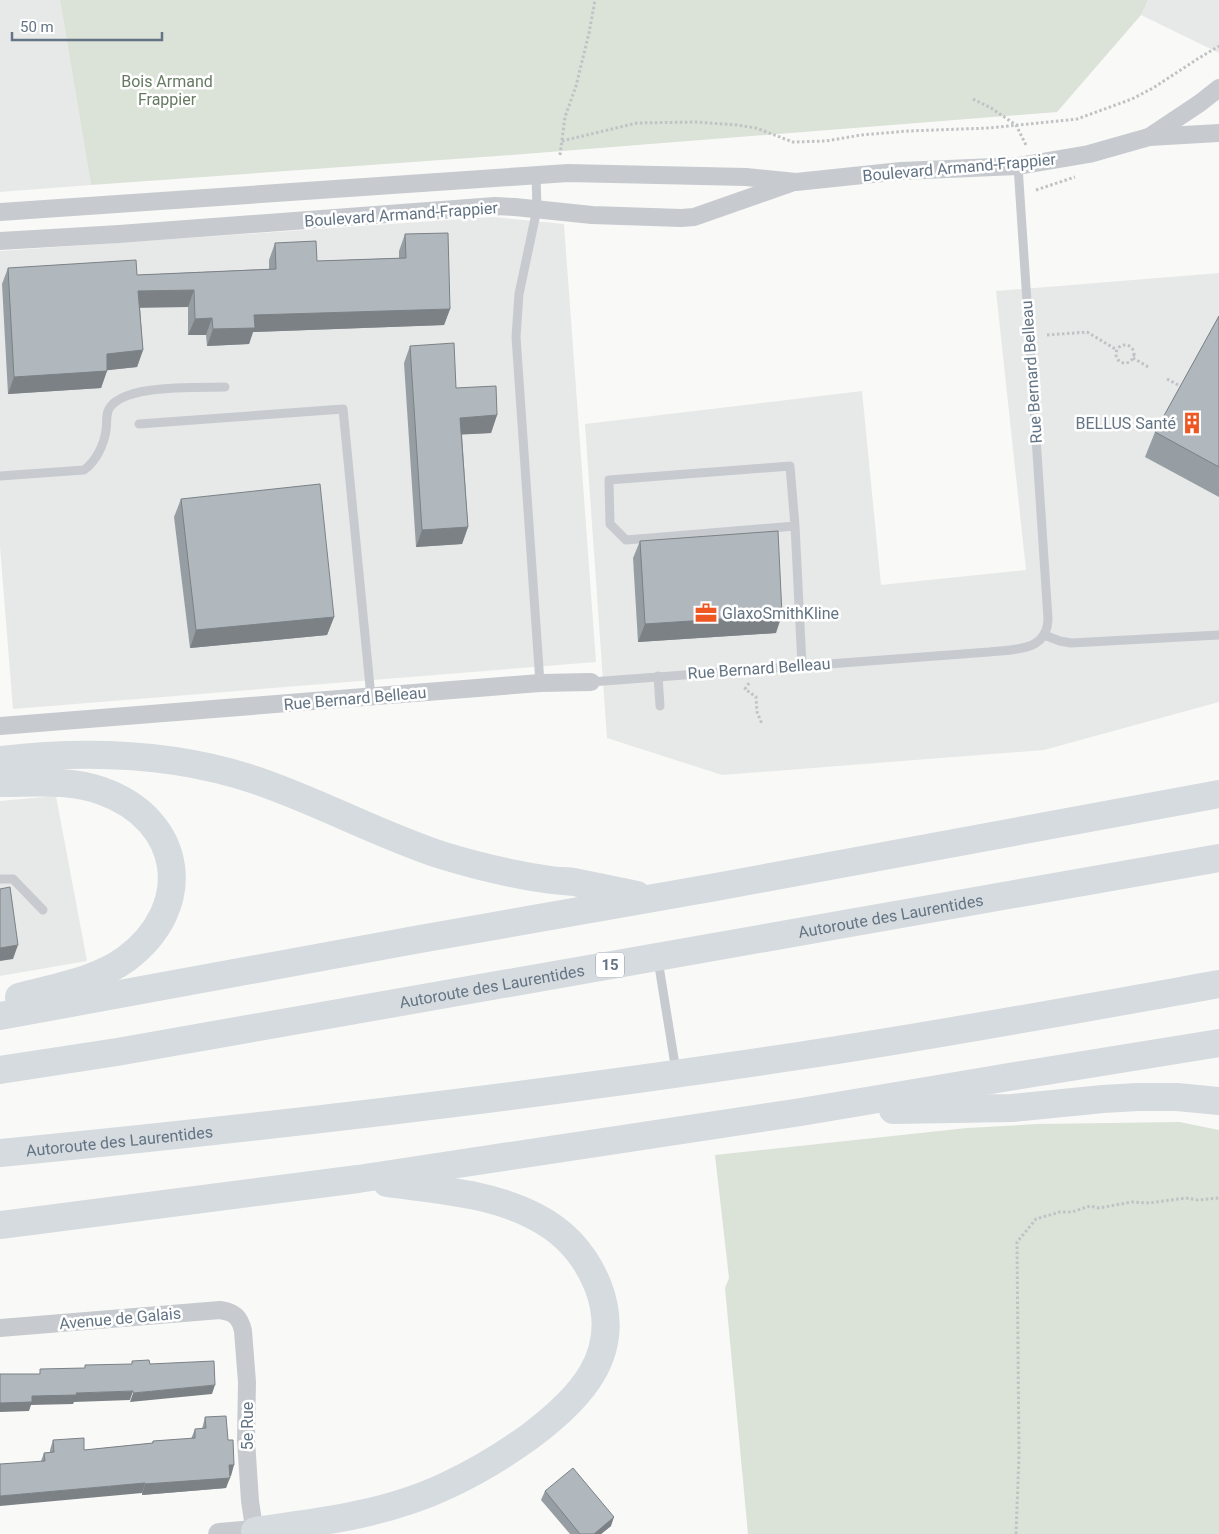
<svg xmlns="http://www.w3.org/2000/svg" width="1219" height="1534" font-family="Roboto,sans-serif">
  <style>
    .built { fill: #e7e8e8 }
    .green { fill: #dbe2d8 }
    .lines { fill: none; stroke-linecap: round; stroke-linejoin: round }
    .path { stroke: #c0c3c5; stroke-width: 3; stroke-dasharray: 2.5 2.5; stroke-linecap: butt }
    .service { stroke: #c7cbcf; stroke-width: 9 }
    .minor { stroke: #c7cbcf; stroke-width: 18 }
    .tertiary { stroke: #c7cbcf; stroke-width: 22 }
    .motorway { stroke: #d6dbdf; stroke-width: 28 }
    .wall { fill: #979ea3 }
    .shaded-wall { fill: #7b8185 }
    .building { fill: #b0b8be; stroke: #7b8185 }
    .labels { text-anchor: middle; stroke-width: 5; stroke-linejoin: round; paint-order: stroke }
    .shield { fill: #fff; stroke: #929ea9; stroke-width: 1 }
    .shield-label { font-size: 15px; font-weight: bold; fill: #637484 }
    .park-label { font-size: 16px; fill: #667a62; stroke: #fff }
    .street-label { font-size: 16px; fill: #637484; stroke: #fff }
    .poi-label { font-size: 16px; fill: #637484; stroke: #fff; text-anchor: end }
  </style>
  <rect width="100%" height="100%" fill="#f9f9f7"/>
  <g class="built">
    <path d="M0,0H60L91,185L0,192Z"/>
    <path d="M1148,0H1219V53L1141,15Z"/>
    <path d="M493,217L564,224L596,662L13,709L0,547V251Z"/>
    <path d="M1219,273V702L1044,750L722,775L607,738L585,424L862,391L881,585L1026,570L996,291Z"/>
    <path d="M56,796L87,961L0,976V801Z"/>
  </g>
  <g class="green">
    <path d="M60,0H1148L1141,15L1057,112L497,156L91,185Z"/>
    <path d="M1179,1122L1219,1130V1534H748L725,1288L729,1278L715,1155L967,1128L1038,1124Z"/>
  </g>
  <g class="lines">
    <g class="path">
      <path d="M973,99L991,108L1016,125L1027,147"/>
      <path d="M562,141L637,123L696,122L737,125L756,128L793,142L826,141L861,135L908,131L989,128L1077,119L1132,99L1153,88L1199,58L1219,46"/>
      <path d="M560,155L565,117L576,86L589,33L595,0"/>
      <path d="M1036,190L1075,177"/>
      <path d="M1047,335L1087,332L1117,350"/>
      <circle cx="1125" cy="354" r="9"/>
      <path d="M1133,358L1150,368"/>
      <path d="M1167,379L1182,387"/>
      <path d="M749,683L745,689L756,697L757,712L762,724"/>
      <path d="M1016,1534L1019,1456L1017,1242L1036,1219L1060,1212H1072L1090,1206L1099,1208L1132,1202L1149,1203L1186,1198L1198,1200L1219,1198"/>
    </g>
    <g class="service">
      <path d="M536,175L537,209L519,294L516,337L540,683"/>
      <path d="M139,424L343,409L371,697"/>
      <path d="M0,476L84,470C96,461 104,445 106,430C107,424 106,417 108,411C119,383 201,388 225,387"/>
      <path d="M795,526L626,540L610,524L609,480L790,466L795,526L802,665"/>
      <path d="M1044,635L1060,641L1071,643L1219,635"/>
      <path d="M658,676L660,706"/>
      <path d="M591,682L989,652C1014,649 1047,652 1048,619L1018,166"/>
      <path d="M0,879H13L43,910"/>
      <path d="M658,960L676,1071"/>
    </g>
    <g class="minor">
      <path d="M1149,137L1200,103L1219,88"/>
      <path d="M0,212L568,173L746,177L796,182L901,171L1018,166L1089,154L1149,137L1219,133"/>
      <path d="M0,241L119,234L495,206L515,207L592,215L681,218L694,217L791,183"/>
      <path d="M0,726L540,683L591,682"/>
      <path d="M0,1328L220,1310C234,1312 240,1317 243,1331L247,1382L246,1440L250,1501L255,1534"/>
    </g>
    <path class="tertiary" d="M219,1534L255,1531"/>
    <g class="motorway">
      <path d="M0,760C86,750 172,752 255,780C318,801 377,834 441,855C477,866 514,875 551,880C559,881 567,881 574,882C595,886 616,891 637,895"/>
      <path d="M0,783C34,783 69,779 102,791C184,820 196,907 126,959C96,981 55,987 19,997"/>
      <path d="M0,1016L420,939L716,887L1219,794"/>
      <path id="s1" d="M0,1070L117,1052L1219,858"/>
      <path d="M893,1110L1012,1108L1103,1099L1138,1097H1177L1219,1101"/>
      <path id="s2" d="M0,1153C267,1127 533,1096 798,1056C939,1035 1079,1009 1219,984"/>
      <path d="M0,1225L358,1179L801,1112L1009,1077L1219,1043"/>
      <path d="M255,1531C320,1522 388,1514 448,1485C476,1472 504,1455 529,1437C580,1399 624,1354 598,1286C586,1256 565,1232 536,1217C491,1193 437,1190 387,1183"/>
    </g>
  </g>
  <g class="wall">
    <path d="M405,234L450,309L444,325L253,332L249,344L207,346L206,335H188V307H140L143,350L137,367L107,370L101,388L8,394L2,284L8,268L137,275L269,269V260L275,243L317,261L399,258V251Z"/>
    <path d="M1219,316V497L1145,457L1155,432Z"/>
    <path d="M410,346L456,388L497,415L491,433L462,434L468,527L462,544L416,547L404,363Z"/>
    <path d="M181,499L334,617L327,635L190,648L174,517Z"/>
    <path d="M640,541L776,633L638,642L633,558Z"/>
    <path d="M205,1417L228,1440L231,1476H229L226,1488L142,1495V1493L41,1461L44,1453L50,1452V1450L53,1440L84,1450L152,1443L153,1441L191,1439L195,1429H202Z"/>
    <path d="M545,1491L611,1526L601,1534H570L541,1500Z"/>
  </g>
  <g class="shaded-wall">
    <path d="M194,290L188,307L132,308L138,291Z"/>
    <path d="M450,309L444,325L253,332L249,344L207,346L213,329L254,315Z"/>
    <path d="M212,318L206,335H188L195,319Z"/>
    <path d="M143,350L137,367L100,371L107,354Z"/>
    <path d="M107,371L101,388L8,394L14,377Z"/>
    <path d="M497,415L491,433L454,435L460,418Z"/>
    <path d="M468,527L462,544L416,547L422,530Z"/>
    <path d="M782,615L776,633L638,642L645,624Z"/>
    <path d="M334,617L327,635L190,648L196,630Z"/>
    <path d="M18,945L13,959L0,961V948Z"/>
    <path d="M215,1385L212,1394L130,1402L133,1393Z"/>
    <path d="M133,1391L130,1400L74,1402L73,1404L31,1405L29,1411L0,1412V1403L32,1396L76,1393Z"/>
    <path d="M229,1465H234L231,1476H225Z"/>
    <path d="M230,1478L226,1488L142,1495L145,1484Z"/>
    <path d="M145,1483L142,1493L0,1506V1496Z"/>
    <path d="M614,1517L611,1526L601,1534H594Z"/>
  </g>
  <g class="building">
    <path d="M448,233L450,309L254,315L255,328L213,329L212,318L195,319L194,290L138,291L143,350L107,354V371L14,377L8,268L136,260L137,275L276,269L275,243L316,241L317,261L406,258L405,234Z"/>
    <path d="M1219,316V467L1155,432Z"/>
    <path d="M454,343L456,388L496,386L497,415L460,418L468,527L422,530L410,346Z"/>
    <path d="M320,484L334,617L196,630L181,499Z"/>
    <path d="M778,531L782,615L645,624L640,541Z"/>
    <path d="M10,887L18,945L0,948V889Z"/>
    <path d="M149,1360L150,1364L214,1361L215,1385L133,1393V1391L76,1393L77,1395L32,1396V1402L0,1403V1374H40V1369L85,1368V1365L132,1364V1361Z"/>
    <path d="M226,1416L228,1440H233L234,1465H229L230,1478L145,1484V1483L0,1496V1464L45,1461L44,1453L54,1452L53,1440L84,1438V1450L153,1443V1441L195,1438V1429L206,1428L205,1417Z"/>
    <path d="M573,1468L614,1517L594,1534H580L545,1491Z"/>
  </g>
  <defs>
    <g id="building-bare" transform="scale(1.725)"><path d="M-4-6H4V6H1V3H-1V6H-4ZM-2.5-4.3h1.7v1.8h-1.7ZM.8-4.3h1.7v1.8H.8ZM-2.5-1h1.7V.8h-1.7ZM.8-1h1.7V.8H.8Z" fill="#ee5622" stroke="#fff" stroke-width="2.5" paint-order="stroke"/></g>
    <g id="office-bare" transform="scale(1.725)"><path d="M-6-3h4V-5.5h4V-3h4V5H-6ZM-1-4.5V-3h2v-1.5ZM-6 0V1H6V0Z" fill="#ee5622" stroke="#fff" stroke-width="2.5" paint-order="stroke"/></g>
  </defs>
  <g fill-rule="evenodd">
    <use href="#building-bare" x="1192" y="423"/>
    <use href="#office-bare" x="706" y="613"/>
  </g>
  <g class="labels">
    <rect class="shield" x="596" y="952.5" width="28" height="25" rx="4"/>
    <g class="shield-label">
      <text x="610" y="970">15</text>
    </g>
    <g class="park-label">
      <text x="167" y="87">Bois Armand<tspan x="167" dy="18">Frappier</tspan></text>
    </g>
    <g class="street-label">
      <text transform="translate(959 167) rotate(-5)" y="6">Boulevard Armand-Frappier</text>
      <text transform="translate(401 214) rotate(-4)" y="6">Boulevard Armand-Frappier</text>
      <text transform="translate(1031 372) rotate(-94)" y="6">Rue Bernard Belleau</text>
      <text transform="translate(759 668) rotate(-4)" y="6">Rue Bernard Belleau</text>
      <text transform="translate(355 698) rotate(-5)" y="6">Rue Bernard Belleau</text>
      <text dy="6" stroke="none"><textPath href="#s1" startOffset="904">Autoroute des Laurentides</textPath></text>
      <text dy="6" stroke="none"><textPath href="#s1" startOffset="499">Autoroute des Laurentides</textPath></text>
      <text dy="6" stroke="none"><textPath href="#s2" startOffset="120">Autoroute des Laurentides</textPath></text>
      <text transform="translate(120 1318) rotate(-5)" y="6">Avenue de Galais</text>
      <text transform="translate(247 1426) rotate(-90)" y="6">5e Rue</text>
    </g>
    <g class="poi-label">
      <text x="1176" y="429">BELLUS Santé</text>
      <text x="722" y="619" text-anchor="start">GlaxoSmithKline</text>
    </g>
  </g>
  <path d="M12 32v8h150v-8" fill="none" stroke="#637484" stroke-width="2.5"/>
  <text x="20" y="32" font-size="15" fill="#637484" stroke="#ffffff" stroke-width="4" paint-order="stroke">50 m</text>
</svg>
